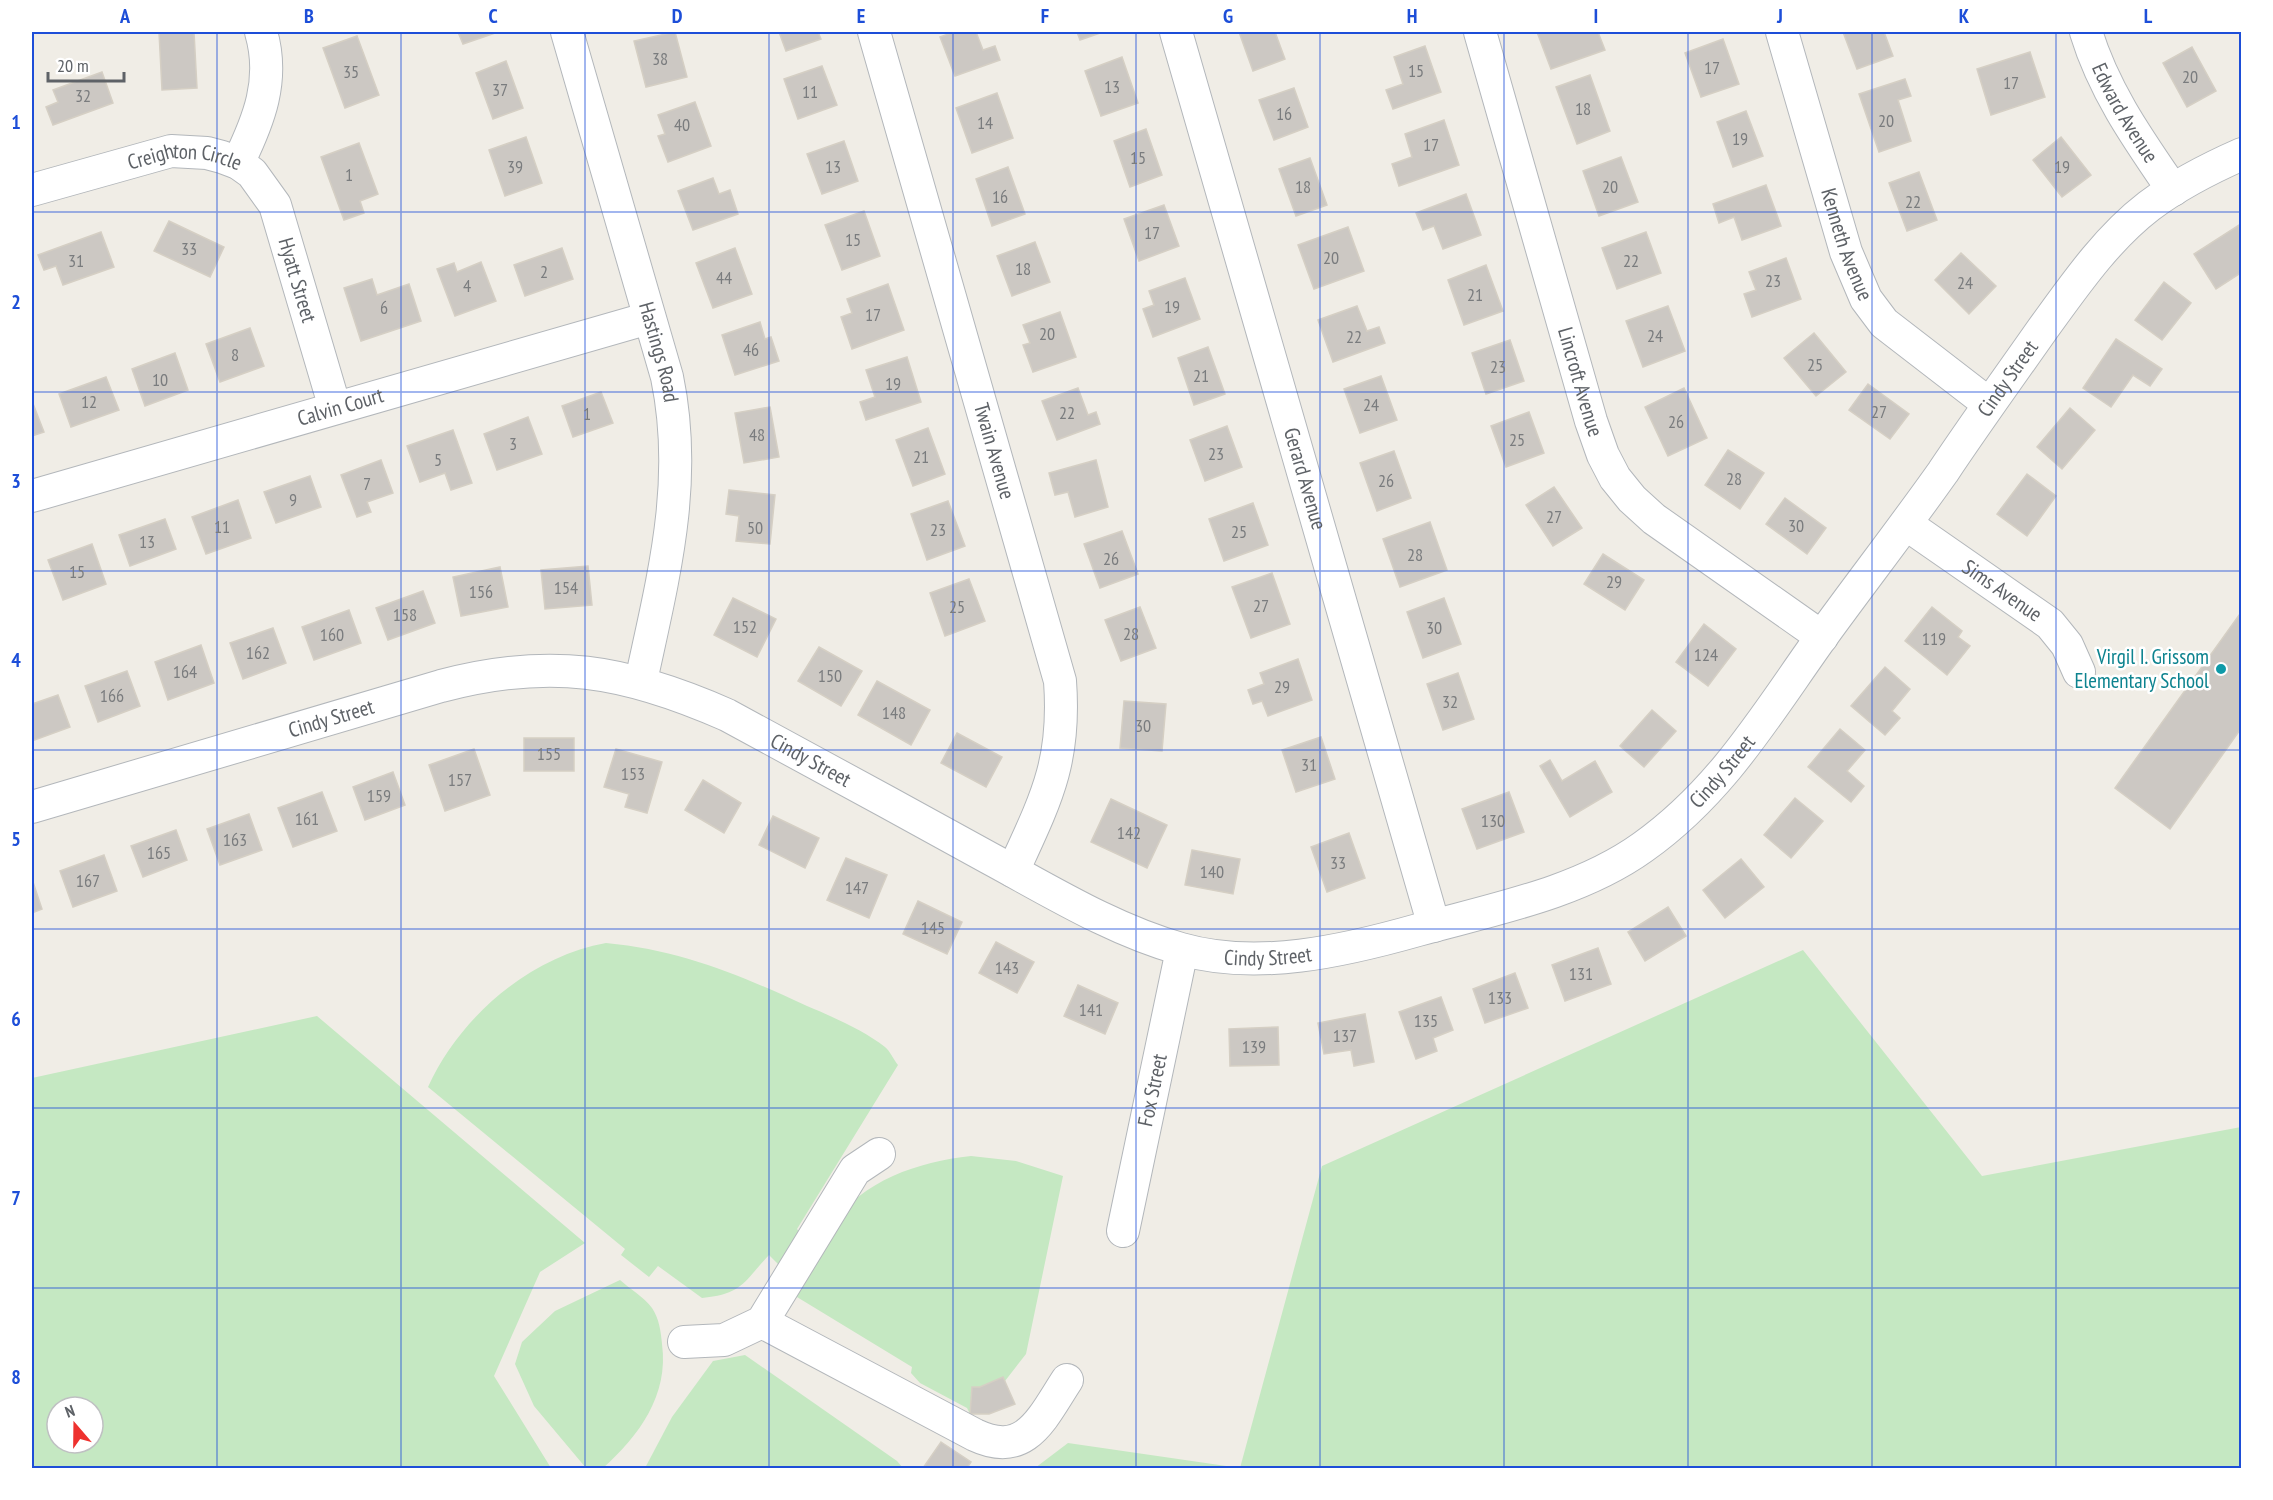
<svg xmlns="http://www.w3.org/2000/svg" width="2273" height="1500" font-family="'PT Sans Narrow',sans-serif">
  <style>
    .green { fill: #c5e8c2; fill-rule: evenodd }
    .building { fill: #ccc8c3; stroke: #d5cfc4; stroke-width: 1.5 }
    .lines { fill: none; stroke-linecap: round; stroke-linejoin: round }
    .minor-casing { stroke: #b3b7bb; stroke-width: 34 }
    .minor { stroke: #fff; stroke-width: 32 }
    .grid { fill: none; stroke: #1d4ed8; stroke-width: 1.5; stroke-opacity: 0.55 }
    .culture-dot { fill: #0f9aa8; stroke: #fff; stroke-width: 2 }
    .labels { text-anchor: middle; stroke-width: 5; stroke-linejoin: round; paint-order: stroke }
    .number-label { font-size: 18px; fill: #7a7c7e }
    .street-label { font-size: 21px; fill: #5e6267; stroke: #fff }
    .culture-label { font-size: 21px; fill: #0d838f; stroke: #fff; text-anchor: end }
    .neatline { fill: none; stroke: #1d4ed8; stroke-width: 2 }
    .grid-label { font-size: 20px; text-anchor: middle; font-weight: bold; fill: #1d4ed8 }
  </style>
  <rect width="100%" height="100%" fill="#f0ede6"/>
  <g class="green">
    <path d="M606,943C681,950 740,975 807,1006C831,1016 865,1031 885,1047C890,1051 894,1060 898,1065L797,1229L801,1234L779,1265L769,1255C743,1283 742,1294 702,1298L658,1266L649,1277L621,1255L625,1249L428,1087C460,1017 529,957 606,943Z"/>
    <path d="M1803,950L1982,1176L2241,1127V1468H1035L1068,1443L1240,1468L1322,1166Z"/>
    <path d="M317,1016L585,1243L540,1272L494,1376L551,1468H32V1078ZM57,1407H93V1443H57Z"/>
    <path d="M971,1156L1016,1161L1063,1176L1026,1354L1005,1381L1003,1377L980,1387H972L970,1414L967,1408L920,1383L911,1373L912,1367L792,1294C804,1272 815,1246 830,1226C864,1180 917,1162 971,1156Z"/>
    <path d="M620,1280C630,1289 644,1297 652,1308C659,1318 661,1332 662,1344C669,1395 639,1436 603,1468H586L534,1406L515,1364L522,1342L555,1311Z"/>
    <path d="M745,1355L897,1461L903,1468H645L672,1417L713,1361Z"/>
  </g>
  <g class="building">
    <path d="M159,32H194L197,88L162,90Z"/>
    <path d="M458,32H498L463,44Z"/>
    <path d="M675,32L687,77L646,87L634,41Z"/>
    <path d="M779,32H818L821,39L786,51Z"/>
    <path d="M954,32H976L983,50L995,46L1000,60L955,76L940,37Z"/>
    <path d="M1077,32H1103L1080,40Z"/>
    <path d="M1239,32H1275L1285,59L1253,71Z"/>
    <path d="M1537,32H1598L1605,50L1551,69Z"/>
    <path d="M1843,32H1884L1893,56L1857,69Z"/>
    <path d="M357,36L379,95L345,108L323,48Z"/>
    <path d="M1723,39L1739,84L1701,97L1685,53Z"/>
    <path d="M1425,46L1441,92L1393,109L1386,90L1403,84L1394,57Z"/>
    <path d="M2192,47L2216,91L2187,107L2163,63Z"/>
    <path d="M2030,52L2045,97L1991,115L1977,69Z"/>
    <path d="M1122,57L1138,103L1101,116L1085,71Z"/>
    <path d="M506,61L523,108L493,119L476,73Z"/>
    <path d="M822,66L837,105L798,119L784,79Z"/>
    <path d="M102,72L113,103L53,125L46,107L58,102L53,90Z"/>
    <path d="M1590,75L1610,131L1577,144L1556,87Z"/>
    <path d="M1905,79L1911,96L1898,100L1911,141L1879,152L1859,94Z"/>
    <path d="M1294,88L1308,127L1274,140L1259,100Z"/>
    <path d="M997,93L1013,138L972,153L956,108Z"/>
    <path d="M695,102L711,146L668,162L658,136L665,134L658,115Z"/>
    <path d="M1746,111L1763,156L1733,167L1717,122Z"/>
    <path d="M1444,120L1459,165L1399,186L1392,164L1412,157L1405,134Z"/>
    <path d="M1146,129L1162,175L1130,187L1114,141Z"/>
    <path d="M526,137L542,183L505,196L489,150Z"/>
    <path d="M2061,137L2091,175L2062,197L2033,160Z"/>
    <path d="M844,141L858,181L822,194L807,154Z"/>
    <path d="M359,143L378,194L360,201L364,213L344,220L321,157Z"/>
    <path d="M1621,157L1638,202L1599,216L1583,171Z"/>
    <path d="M1310,158L1327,205L1296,216L1279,169Z"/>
    <path d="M1008,167L1025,214L992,226L976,179Z"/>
    <path d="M1919,172L1937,220L1907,231L1889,183Z"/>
    <path d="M713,178L719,194L730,190L738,214L693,230L678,191Z"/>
    <path d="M1766,185L1781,226L1742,240L1734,217L1719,223L1713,204Z"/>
    <path d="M1466,194L1481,235L1443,249L1434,226L1423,230L1416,213Z"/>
    <path d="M1164,205L1179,246L1139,261L1124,219Z"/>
    <path d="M864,211L880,256L842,270L825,225Z"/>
    <path d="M169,221L224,247L210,277L154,251Z"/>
    <path d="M2239,225L2242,272L2216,289L2194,254Z"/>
    <path d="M1348,227L1364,271L1314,289L1298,245Z"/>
    <path d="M101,232L114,267L63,285L56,266L44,270L38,255Z"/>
    <path d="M1646,232L1661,273L1617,289L1602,248Z"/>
    <path d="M1035,242L1050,282L1012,296L997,256Z"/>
    <path d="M562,248L573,279L525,296L514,265Z"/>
    <path d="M735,248L752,294L713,308L696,263Z"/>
    <path d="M1961,253L1996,286L1969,314L1935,280Z"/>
    <path d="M1786,258L1801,299L1752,317L1744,294L1756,290L1749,272Z"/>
    <path d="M481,262L496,301L455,316L437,269L454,263L457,272Z"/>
    <path d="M1486,265L1503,311L1464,325L1448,280Z"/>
    <path d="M1185,278L1200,319L1153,337L1143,309L1154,305L1149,291Z"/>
    <path d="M372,279L377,295L409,284L421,321L361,341L344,288Z"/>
    <path d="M2164,282L2191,303L2162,340L2135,320Z"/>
    <path d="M888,284L904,330L852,349L841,317L852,313L847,299Z"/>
    <path d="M1357,306L1367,331L1379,327L1385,343L1333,362L1318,320Z"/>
    <path d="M1668,306L1685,351L1643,367L1626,321Z"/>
    <path d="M1060,312L1076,357L1033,372L1023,345L1030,343L1023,325Z"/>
    <path d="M760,322L765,339L771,337L779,361L735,375L722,335Z"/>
    <path d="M250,328L264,366L220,382L206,344Z"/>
    <path d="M1814,333L1846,372L1816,396L1784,358Z"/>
    <path d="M2116,339L2162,369L2150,386L2133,375L2111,407L2083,388Z"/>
    <path d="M1510,340L1524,381L1486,394L1472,353Z"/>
    <path d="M1208,347L1225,394L1194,405L1178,358Z"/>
    <path d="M175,353L188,390L145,406L132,369Z"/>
    <path d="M907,357L921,402L866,420L860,402L875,397L866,370Z"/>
    <path d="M1381,376L1397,420L1360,433L1344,389Z"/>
    <path d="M106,377L119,410L71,427L59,394Z"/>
    <path d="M1868,384L1909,414L1890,439L1849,410Z"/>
    <path d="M1078,388L1088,415L1096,412L1100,424L1057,440L1042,401Z"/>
    <path d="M1684,388L1707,438L1668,456L1645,407Z"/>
    <path d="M601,392L613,423L573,437L562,406Z"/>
    <path d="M32,401L44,432L32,436Z"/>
    <path d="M770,407L779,457L744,463L735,413Z"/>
    <path d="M2070,408L2095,430L2062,469L2037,447Z"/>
    <path d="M1529,412L1544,453L1506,467L1491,426Z"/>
    <path d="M528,417L542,454L497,470L484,434Z"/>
    <path d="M1227,426L1242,467L1205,481L1190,440Z"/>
    <path d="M928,428L945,474L913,486L896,440Z"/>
    <path d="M453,430L472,483L451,490L445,473L420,482L407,446Z"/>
    <path d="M1728,450L1764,473L1740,509L1705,485Z"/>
    <path d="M1394,451L1411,498L1377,511L1360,463Z"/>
    <path d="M381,460L393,493L367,502L371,512L357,517L341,475Z"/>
    <path d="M1096,460L1108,507L1075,517L1068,492L1055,495L1049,473Z"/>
    <path d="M2027,474L2056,496L2027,536L1997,514Z"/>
    <path d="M310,476L321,507L276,523L264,492Z"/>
    <path d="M1554,487L1582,528L1553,546L1526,505Z"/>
    <path d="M729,490L775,495L770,544L736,541L739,516L726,514Z"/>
    <path d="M1785,498L1826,528L1807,554L1766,524Z"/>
    <path d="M238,500L251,538L206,554L192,517Z"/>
    <path d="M948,501L965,546L927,560L911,514Z"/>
    <path d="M1253,503L1268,545L1224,561L1209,519Z"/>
    <path d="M165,519L176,549L130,566L119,535Z"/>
    <path d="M1430,522L1447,570L1400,587L1383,539Z"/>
    <path d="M1122,531L1138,574L1100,588L1084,544Z"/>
    <path d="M92,544L106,584L63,600L48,560Z"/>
    <path d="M1603,554L1644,580L1625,610L1584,584Z"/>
    <path d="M588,566L592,605L545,609L541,570Z"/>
    <path d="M500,567L508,607L461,616L453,577Z"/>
    <path d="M1272,573L1290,624L1251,638L1232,587Z"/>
    <path d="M969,579L985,621L945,636L930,593Z"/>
    <path d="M423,591L435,623L388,640L376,608Z"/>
    <path d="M733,598L776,619L757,657L714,635Z"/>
    <path d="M1444,598L1461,644L1423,658L1407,612Z"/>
    <path d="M1140,607L1156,648L1121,661L1105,620Z"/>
    <path d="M1932,607L1962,631L1958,637L1970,646L1947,675L1905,641Z"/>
    <path d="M349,610L361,643L314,660L302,627Z"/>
    <path d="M2242,611V727L2170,829L2115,788Z"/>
    <path d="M1704,624L1736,649L1708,686L1676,662Z"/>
    <path d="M273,628L286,663L243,679L230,643Z"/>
    <path d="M201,645L214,683L168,700L155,662Z"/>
    <path d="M819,647L862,671L841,706L798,681Z"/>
    <path d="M1298,659L1312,700L1268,716L1262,701L1253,704L1248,690L1264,684L1260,673Z"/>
    <path d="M1885,667L1910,689L1892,711L1900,718L1885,735L1851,706Z"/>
    <path d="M127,671L140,706L98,722L85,686Z"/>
    <path d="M1458,673L1474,719L1443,730L1427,684Z"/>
    <path d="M877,681L930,710L911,745L858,715Z"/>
    <path d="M58,695L70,727L32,741V704Z"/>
    <path d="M1124,701L1166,704L1162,751L1120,748Z"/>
    <path d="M1652,710L1676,731L1644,767L1620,746Z"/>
    <path d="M1840,729L1865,750L1847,771L1864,786L1851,802L1808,767Z"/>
    <path d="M957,733L1002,757L986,787L941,763Z"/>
    <path d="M1321,737L1335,779L1296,792L1282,750Z"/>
    <rect x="524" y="738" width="50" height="33"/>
    <path d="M474,749L490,795L445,811L429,765Z"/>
    <path d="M616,749L662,762L647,813L625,807L629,794L604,787Z"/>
    <path d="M1550,760L1562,781L1595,761L1612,792L1570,817L1540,766Z"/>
    <path d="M393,772L405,805L365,820L353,787Z"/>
    <path d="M703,780L741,803L724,833L685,810Z"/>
    <path d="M322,792L337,831L293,847L278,808Z"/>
    <path d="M1509,792L1524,832L1477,849L1462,809Z"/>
    <path d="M1795,798L1823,821L1791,858L1764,835Z"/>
    <path d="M1111,799L1167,825L1147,868L1091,842Z"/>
    <path d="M249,814L262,850L220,865L207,829Z"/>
    <path d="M773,816L819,838L805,868L759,845Z"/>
    <path d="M176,830L187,860L143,877L131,846Z"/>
    <path d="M1349,833L1365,878L1327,892L1311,847Z"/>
    <path d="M1192,850L1240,859L1233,894L1185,885Z"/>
    <path d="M104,855L117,891L73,907L60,871Z"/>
    <path d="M846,858L887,875L869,918L827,900Z"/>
    <path d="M1741,859L1764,887L1725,918L1703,890Z"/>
    <path d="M32,879L42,909L32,913Z"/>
    <path d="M918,901L962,922L947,954L903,934Z"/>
    <path d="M1668,907L1686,936L1645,961L1628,932Z"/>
    <path d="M996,942L1034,962L1017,993L979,973Z"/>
    <path d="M1598,948L1611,984L1565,1001L1552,965Z"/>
    <path d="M1515,973L1528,1008L1485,1023L1473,989Z"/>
    <path d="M1078,985L1118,1003L1105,1034L1064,1016Z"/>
    <path d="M1441,997L1453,1030L1433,1038L1437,1051L1416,1059L1399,1012Z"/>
    <path d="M1365,1014L1374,1062L1354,1066L1351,1050L1324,1054L1318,1023Z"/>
    <path d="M1278,1027L1279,1065L1230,1066L1229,1029Z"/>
    <path d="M1003,1377L1015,1404L989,1414H970L972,1387H980Z"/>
    <path d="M941,1442L971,1462L967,1468H923Z"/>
  </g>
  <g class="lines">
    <g class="minor-casing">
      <g id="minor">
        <path id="s1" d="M567,32L667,377C689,483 663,578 641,681"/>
        <path id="s2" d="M874,32L1060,681C1066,762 1046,799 1013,871"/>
        <path id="s3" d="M1176,32L1434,926"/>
        <path id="s4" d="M1480,32L1591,421L1603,455L1615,478L1632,499L1654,519L1822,637"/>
        <path id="s5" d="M1782,32L1846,252L1866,299L1884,323L1989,404"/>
        <path id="s6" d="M2086,32C2104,91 2138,139 2173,190"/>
        <path d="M238,163C259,120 275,80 261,32"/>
        <path id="s7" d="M32,190L171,151L207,153L222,157L238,163L252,173L275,205L335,408"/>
        <path id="s8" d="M32,496L649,318"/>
        <path id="s9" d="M1906,524L2050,624L2067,645L2079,672"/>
        <path id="s10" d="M32,807L441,686C550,657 625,670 727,715C814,762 902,810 989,858C1050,891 1113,930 1181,949C1257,971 1344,951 1418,930C1494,909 1579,893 1643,847C1723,790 1767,713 1823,635C1863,580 1904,527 1943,472C1975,424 2009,377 2042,330C2074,286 2106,239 2149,206C2177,185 2210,168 2242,154"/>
        <path id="s11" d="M1123,1231L1182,950"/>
        <path d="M762,1322L975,1435C1026,1459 1042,1418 1067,1380"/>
        <path d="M684,1342L724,1340L762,1322L855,1170L879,1154"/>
      </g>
    </g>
    <use href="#minor" class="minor"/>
  </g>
  <path class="grid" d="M217,32V1468M401,32V1468M585,32V1468M769,32V1468M953,32V1468M1136,32V1468M1320,32V1468M1504,32V1468M1688,32V1468M1872,32V1468M2056,32V1468M32,212H2242M32,392H2242M32,571H2242M32,750H2242M32,929H2242M32,1108H2242M32,1288H2242"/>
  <circle class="culture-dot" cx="2221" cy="669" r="6"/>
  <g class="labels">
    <g class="number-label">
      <text x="660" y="65">38</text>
      <text x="1712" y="74">17</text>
      <text x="1416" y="77">15</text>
      <text x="351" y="78">35</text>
      <text x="2190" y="83">20</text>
      <text x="2011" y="89">17</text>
      <text x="1112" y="93">13</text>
      <text x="500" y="96">37</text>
      <text x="810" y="98">11</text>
      <text x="83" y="102">32</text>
      <text x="1583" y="115">18</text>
      <text x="1284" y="120">16</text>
      <text x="1886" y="127">20</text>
      <text x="985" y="129">14</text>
      <text x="682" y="131">40</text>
      <text x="1740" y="145">19</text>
      <text x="1431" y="151">17</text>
      <text x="1138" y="164">15</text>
      <text x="515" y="173">39</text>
      <text x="833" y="173">13</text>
      <text x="2062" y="173">19</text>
      <text x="349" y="181">1</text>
      <text x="1303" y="193">18</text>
      <text x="1610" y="193">20</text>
      <text x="1000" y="203">16</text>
      <text x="1913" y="208">22</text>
      <text x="1152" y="239">17</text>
      <text x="853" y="246">15</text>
      <text x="189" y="255">33</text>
      <text x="1331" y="264">20</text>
      <text x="76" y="267">31</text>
      <text x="1631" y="267">22</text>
      <text x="1023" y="275">18</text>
      <text x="544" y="278">2</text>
      <text x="724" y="284">44</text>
      <text x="1773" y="287">23</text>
      <text x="1965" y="289">24</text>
      <text x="467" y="292">4</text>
      <text x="1475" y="301">21</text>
      <text x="1172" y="313">19</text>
      <text x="384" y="314">6</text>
      <text x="873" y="321">17</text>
      <text x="1047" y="340">20</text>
      <text x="1655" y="342">24</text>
      <text x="1354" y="343">22</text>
      <text x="751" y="356">46</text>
      <text x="235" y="361">8</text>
      <text x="1815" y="371">25</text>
      <text x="1498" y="373">23</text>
      <text x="1201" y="382">21</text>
      <text x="160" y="386">10</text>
      <text x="893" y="390">19</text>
      <text x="89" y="408">12</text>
      <text x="1371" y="411">24</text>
      <text x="1879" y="418">27</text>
      <text x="1067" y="419">22</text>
      <text x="587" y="420">1</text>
      <text x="1676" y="428">26</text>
      <text x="757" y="441">48</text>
      <text x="1517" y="446">25</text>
      <text x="513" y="450">3</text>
      <text x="1216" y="460">23</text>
      <text x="921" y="463">21</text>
      <text x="438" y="466">5</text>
      <text x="1734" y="485">28</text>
      <text x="1386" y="487">26</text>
      <text x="367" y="490">7</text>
      <text x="293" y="506">9</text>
      <text x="1554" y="523">27</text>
      <text x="1796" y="532">30</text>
      <text x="222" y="533">11</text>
      <text x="755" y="534">50</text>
      <text x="938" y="536">23</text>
      <text x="1239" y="538">25</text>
      <text x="147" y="548">13</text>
      <text x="1415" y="561">28</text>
      <text x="1111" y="565">26</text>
      <text x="77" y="578">15</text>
      <text x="1614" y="588">29</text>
      <text x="566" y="594">154</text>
      <text x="481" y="598">156</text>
      <text x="1261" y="612">27</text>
      <text x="957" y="613">25</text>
      <text x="405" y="621">158</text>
      <text x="745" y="633">152</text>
      <text x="1434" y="634">30</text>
      <text x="1131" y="640">28</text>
      <text x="332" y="641">160</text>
      <text x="1934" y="645">119</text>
      <text x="258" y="659">162</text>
      <text x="1706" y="661">124</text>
      <text x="185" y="678">164</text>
      <text x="830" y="682">150</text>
      <text x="1282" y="693">29</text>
      <text x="112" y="702">166</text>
      <text x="1450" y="708">32</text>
      <text x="894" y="719">148</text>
      <text x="1143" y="732">30</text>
      <text x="549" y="760">155</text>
      <text x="1309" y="771">31</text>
      <text x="633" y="780">153</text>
      <text x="460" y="786">157</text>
      <text x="379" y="802">159</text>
      <text x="307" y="825">161</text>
      <text x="1493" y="827">130</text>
      <text x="1129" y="839">142</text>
      <text x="235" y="846">163</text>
      <text x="159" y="859">165</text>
      <text x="1338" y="869">33</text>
      <text x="1212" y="878">140</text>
      <text x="88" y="887">167</text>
      <text x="857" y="894">147</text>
      <text x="933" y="934">145</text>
      <text x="1007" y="974">143</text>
      <text x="1581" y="980">131</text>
      <text x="1500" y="1004">133</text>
      <text x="1091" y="1016">141</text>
      <text x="1426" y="1027">135</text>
      <text x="1345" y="1042">137</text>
      <text x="1254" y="1053">139</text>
    </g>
    <g class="street-label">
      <text dy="7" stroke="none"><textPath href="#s6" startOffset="90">Edward Avenue</textPath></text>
      <text dy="7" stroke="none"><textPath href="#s7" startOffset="158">Creighton Circle</textPath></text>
      <text dy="7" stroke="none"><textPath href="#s5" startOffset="222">Kenneth Avenue</textPath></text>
      <text dy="7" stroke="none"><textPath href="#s7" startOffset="348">Hyatt Street</textPath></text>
      <text dy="7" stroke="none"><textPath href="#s1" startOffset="333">Hastings Road</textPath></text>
      <text dy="7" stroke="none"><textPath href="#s10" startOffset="2310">Cindy Street</textPath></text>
      <text dy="7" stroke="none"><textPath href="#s4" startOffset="364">Lincroft Avenue</textPath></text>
      <text dy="7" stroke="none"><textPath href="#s8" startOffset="321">Calvin Court</textPath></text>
      <text dy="7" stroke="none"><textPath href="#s2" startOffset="436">Twain Avenue</textPath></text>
      <text dy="7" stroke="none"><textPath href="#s3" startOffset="465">Gerard Avenue</textPath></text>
      <text dy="7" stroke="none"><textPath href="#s9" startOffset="117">Sims Avenue</textPath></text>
      <text dy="7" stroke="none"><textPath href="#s10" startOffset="312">Cindy Street</textPath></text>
      <text dy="7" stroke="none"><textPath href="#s10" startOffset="816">Cindy Street</textPath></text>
      <text dy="7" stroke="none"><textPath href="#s10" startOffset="1824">Cindy Street</textPath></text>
      <text dy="7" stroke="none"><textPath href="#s10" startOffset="1320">Cindy Street</textPath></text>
      <text dy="7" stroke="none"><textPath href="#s11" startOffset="144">Fox Street</textPath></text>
    </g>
    <g class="culture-label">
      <text x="2209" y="664">Virgil I. Grissom<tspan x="2209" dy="24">Elementary School</tspan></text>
    </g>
  </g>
  <rect width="2273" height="1500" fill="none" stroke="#ffffff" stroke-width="66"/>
  <g transform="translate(75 1425) rotate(340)"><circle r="28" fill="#ffffff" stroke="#bfc0c2" stroke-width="1.5"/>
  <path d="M0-4.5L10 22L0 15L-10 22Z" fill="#ee312e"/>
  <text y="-9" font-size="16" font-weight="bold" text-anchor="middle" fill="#5e6267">N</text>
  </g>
  <path d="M48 72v9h76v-9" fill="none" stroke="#5e6267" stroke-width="3"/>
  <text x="57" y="72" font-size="18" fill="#5e6267" stroke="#ffffff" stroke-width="4.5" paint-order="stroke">20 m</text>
  <rect x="33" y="33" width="2207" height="1434" class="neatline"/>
  <g class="grid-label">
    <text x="125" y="23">A</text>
    <text x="309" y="23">B</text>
    <text x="493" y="23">C</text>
    <text x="677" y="23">D</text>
    <text x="861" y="23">E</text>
    <text x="1045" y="23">F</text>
    <text x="1228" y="23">G</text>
    <text x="1412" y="23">H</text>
    <text x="1596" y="23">I</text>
    <text x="1780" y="23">J</text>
    <text x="1964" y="23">K</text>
    <text x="2148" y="23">L</text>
    <text x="16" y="129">1</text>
    <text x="16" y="309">2</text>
    <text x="16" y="488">3</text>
    <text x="16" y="667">4</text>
    <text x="16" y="846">5</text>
    <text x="16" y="1026">6</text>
    <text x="16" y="1205">7</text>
    <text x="16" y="1384">8</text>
  </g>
</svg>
